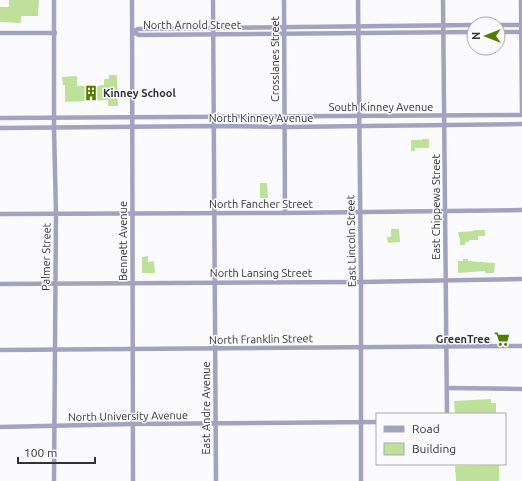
<svg xmlns="http://www.w3.org/2000/svg" width="522" height="481" font-family="Ubuntu,sans-serif">
  <style>
    .building { fill: #bee19a }
    .lines { fill: none; stroke-linecap: round; stroke-linejoin: round }
    .street { stroke: #a4a2c1; stroke-width: 4.5 }
    .labels { text-anchor: middle; stroke-width: 3; stroke-linejoin: round; paint-order: stroke }
    .street-label { font-size: 11px; fill: #323236; stroke: #fbfbfd }
    .poi-label { font-size: 11px; font-weight: bold; fill: #323236; stroke: #fbfbfd; text-anchor: start }
  </style>
  <rect width="100%" height="100%" fill="#fbfbfd"/>
  <g class="building">
    <path d="M9,0H39L38,16H21V23L0,22V7H9Z"/>
    <path d="M109,75H117L118,106H108V100L65,102V85H63L62,77L77,76V86H100V85H104V79H109Z"/>
    <path d="M422,139H429V148H415V151H411V140H422Z"/>
    <path d="M260,183H267L268,198H260Z"/>
    <path d="M391,229H399L400,242L388,243L387,237H391Z"/>
    <path d="M474,230H485V236H478V240H469V242H465V245H460V237L459,238L458,232L474,231Z"/>
    <path d="M148,256V262L154,261L155,273H142V257Z"/>
    <path d="M463,259H468V261L495,263L494,273H485V271L458,273V261H463Z"/>
    <path d="M491,399V403H496V414H455L454,401Z"/>
    <path d="M499,465V481H456L455,466Z"/>
  </g>
  <g class="lines">
    <g class="street">
      <path d="M132,0L133,481"/>
      <path d="M213,0L216,481"/>
      <path d="M284,0L285,213"/>
      <path d="M358,0L361,282V481"/>
      <path d="M443,0L447,414"/>
      <path d="M521,0L522,112"/>
      <path d="M474,25L138,29L133,32L139,35L474,32"/>
      <path d="M498,25H522"/>
      <path d="M498,32H522"/>
      <path d="M0,33H55"/>
      <path d="M0,118L522,115"/>
      <path d="M0,128L214,126L285,127L522,124"/>
      <path d="M0,214L285,213L522,210"/>
      <path d="M0,284L361,282L522,279"/>
      <path d="M0,350L522,346"/>
      <path d="M447,388L522,389"/>
      <path d="M0,427L133,424L377,422"/>
      <path d="M54,481L56,213L54,128V0"/>
    </g>
  </g>
  <defs>
    <g id="building-bare" transform="scale(1.2)"><path d="M-4-6H4V6H1V3H-1V6H-4ZM-2.5-4.3h1.7v1.8h-1.7ZM.8-4.3h1.7v1.8H.8ZM-2.5-1h1.7V.8h-1.7ZM.8-1h1.7V.8H.8Z" fill="#527d00" stroke="#fbfbfd" stroke-width="2.5" paint-order="stroke"/></g>
    <g id="supermarket-bare" transform="scale(1.2)"><path d="M-6-5.5h2.5l.6 2H6L4.5 2H-2.5L-4.4-4H-6ZM-1.5 3.2a1.3 1.3 0 1 0 .1 0ZM3 3.2a1.3 1.3 0 1 0 .1 0Z" fill="#527d00" stroke="#fbfbfd" stroke-width="2.5" paint-order="stroke"/></g>
  </defs>
  <g fill-rule="evenodd">
    <use href="#building-bare" x="91" y="93"/>
    <use href="#supermarket-bare" x="502" y="339"/>
  </g>
  <g class="labels">
    <g class="street-label">
      <text x="192" y="29">North Arnold Street</text>
      <text transform="translate(275 59) rotate(-90)" y="4">Crosslanes Street</text>
      <text x="381" y="111">South Kinney Avenue</text>
      <text x="261" y="122">North Kinney Avenue</text>
      <text x="261" y="208">North Fancher Street</text>
      <text transform="translate(436 207) rotate(-90)" y="4">East Chippewa Street</text>
      <text transform="translate(123 241) rotate(-90)" y="4">Bennett Avenue</text>
      <text transform="translate(351 241) rotate(-91)" y="4">East Lincoln Street</text>
      <text transform="translate(46 257) rotate(-89)" y="4">Palmer Street</text>
      <text x="261" y="277">North Lansing Street</text>
      <text transform="translate(261 339) rotate(-1)" y="4">North Franklin Street</text>
      <text transform="translate(206 408) rotate(-90)" y="4">East Andre Avenue</text>
      <text transform="translate(128 416) rotate(-1)" y="4">North University Avenue</text>
    </g>
    <g class="poi-label">
      <text x="103" y="97">Kinney School</text>
      <text x="490" y="343" text-anchor="end">GreenTree</text>
    </g>
  </g>
  <rect x="376" y="413" width="130" height="52" fill="#fbfbfd" stroke="#ababad"/>
  <rect x="384" y="426" width="20" height="6" fill="#a4a2c1" stroke="#ababad"/>
  <text x="412" y="433" font-size="12" fill="#323236">Road</text>
  <rect x="384" y="443" width="20" height="12" fill="#bee19a" stroke="#ababad"/>
  <text x="412" y="453" font-size="12" fill="#323236">Building</text>
  <g transform="translate(486 36) rotate(270)"><circle r="19" fill="#fbfbfd" stroke="#ababad"/>
  <path d="M0-3L7 15L0 10L-7 15Z" fill="#527d00"/>
  <text y="-6" font-size="11" font-weight="bold" text-anchor="middle" fill="#323236">N</text>
  </g>
  <path d="M18 457v6h77v-6" fill="none" stroke="#323236" stroke-width="2"/>
  <text x="24" y="457" font-size="12" fill="#323236" stroke="#fbfbfd" stroke-width="3" paint-order="stroke">100 m</text>
</svg>
